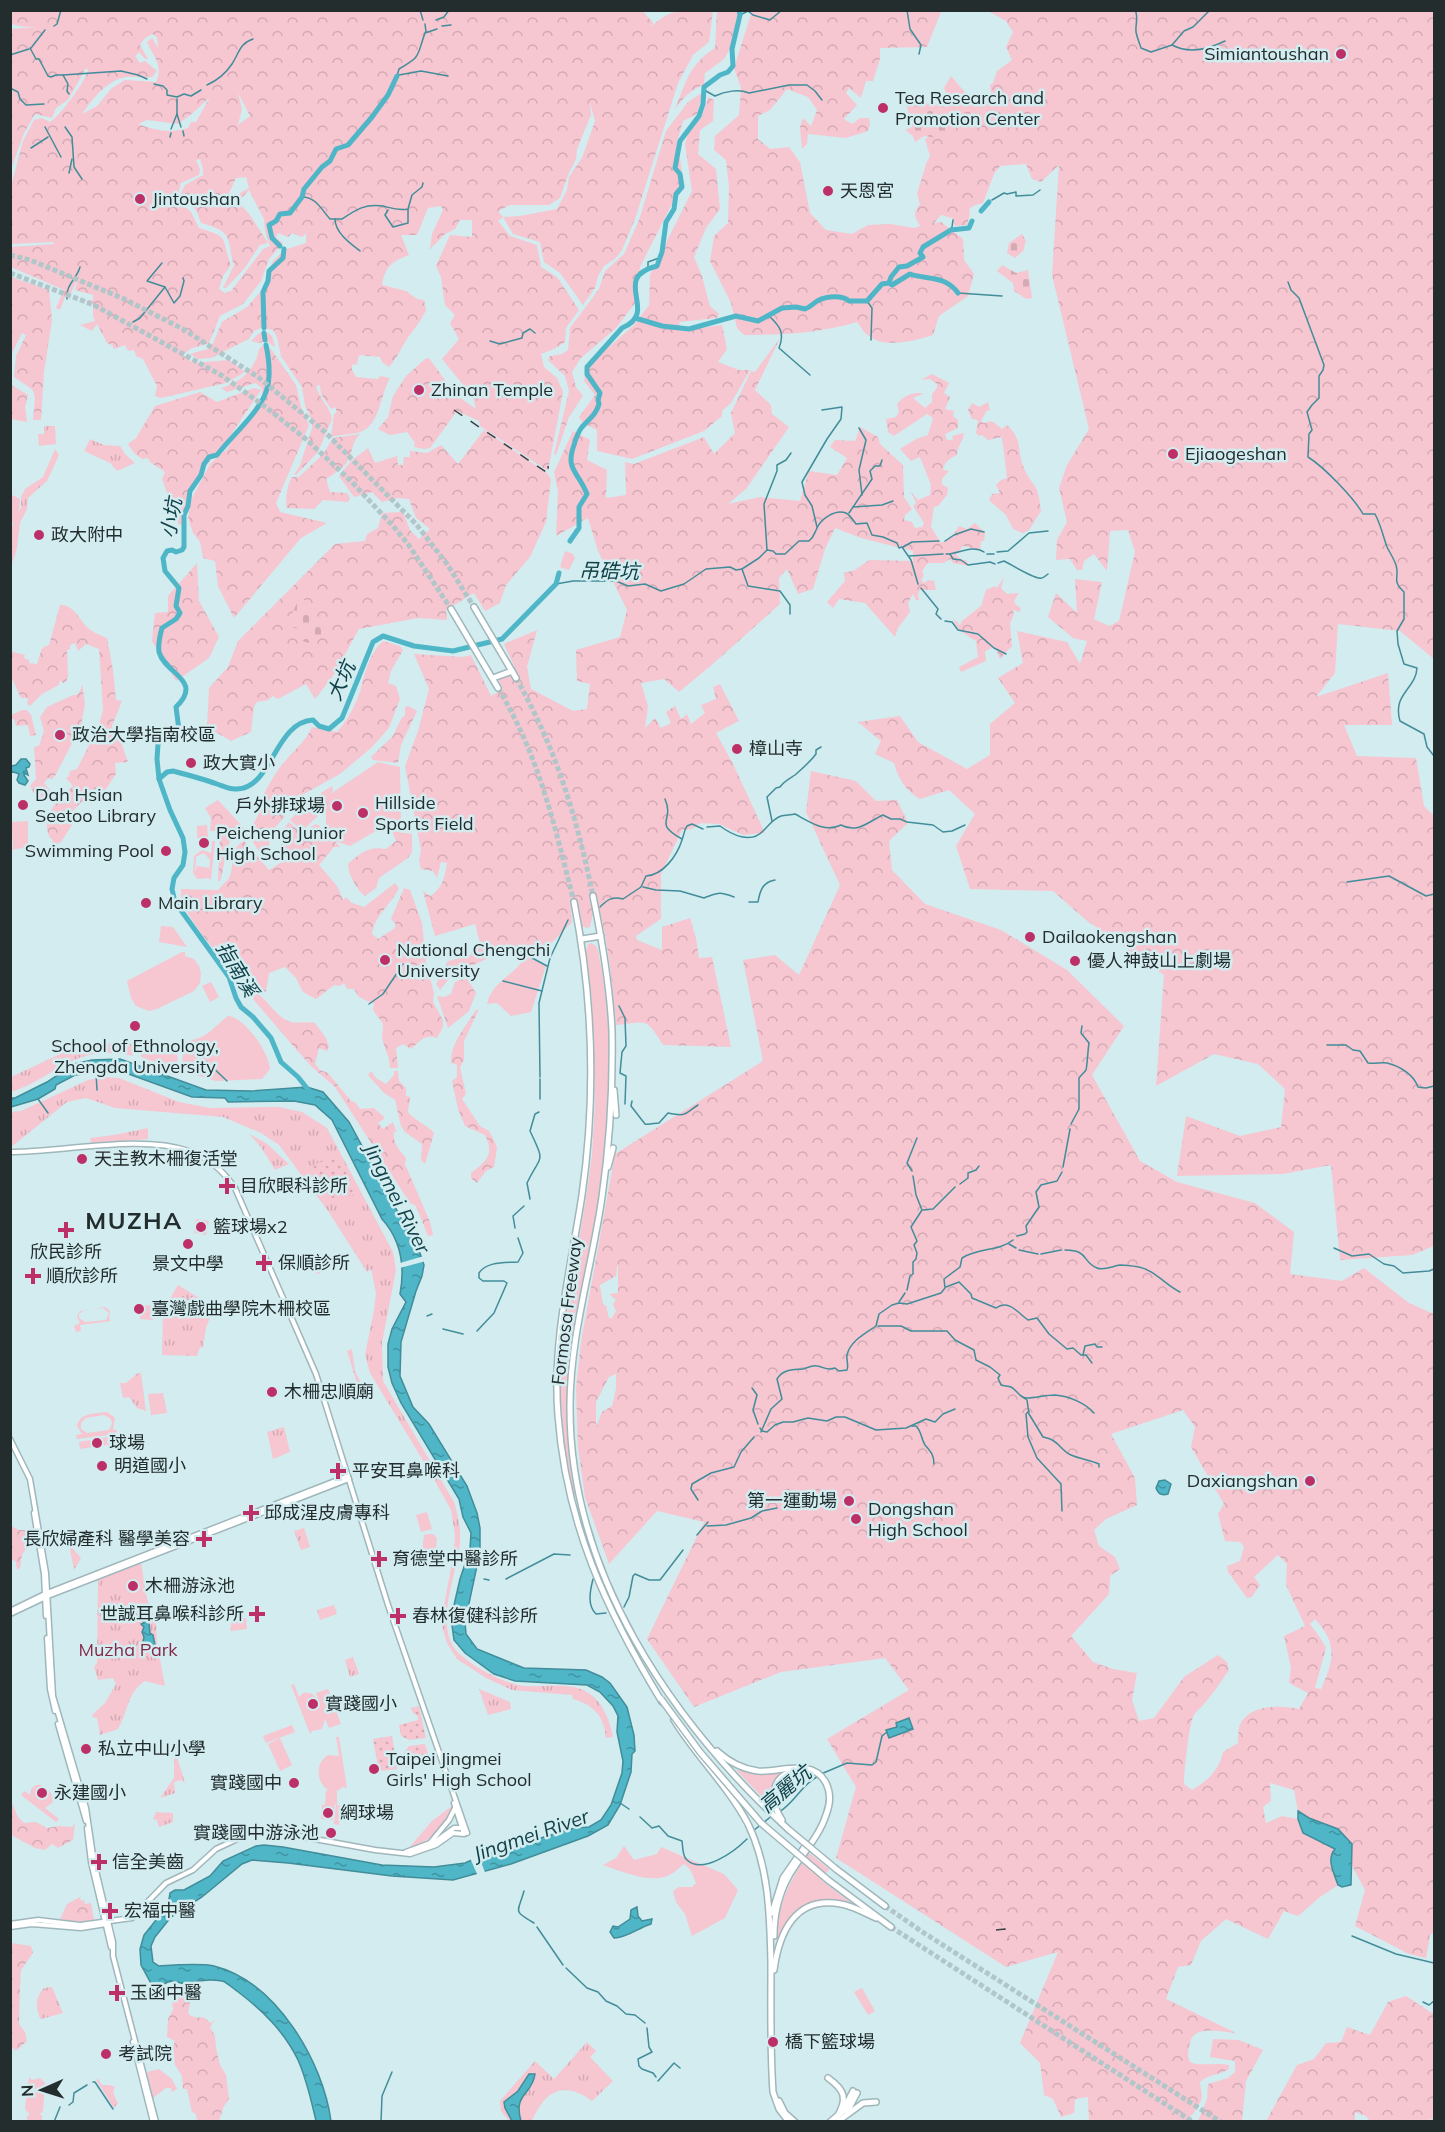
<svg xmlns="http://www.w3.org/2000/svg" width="1445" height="2132" font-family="Mulish,'Noto Sans TC',sans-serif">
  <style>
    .grass { fill: #f6c6d1; fill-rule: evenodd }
    .forest { fill: url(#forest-crowns); fill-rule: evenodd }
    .cemetery { fill: url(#cemetery-stones) }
    .park { fill: url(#park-tufts) }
    .garden { fill: url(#garden-dots) }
    .water { fill: url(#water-ripples); stroke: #418d99; stroke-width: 1.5 }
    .pier { fill: #d3ecf0 }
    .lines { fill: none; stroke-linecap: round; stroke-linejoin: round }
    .stream { stroke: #418d99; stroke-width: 1.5 }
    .river { stroke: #4eb6c7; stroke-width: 5 }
    .motorway-tunnel { stroke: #b0c6c9; stroke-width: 5; stroke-dasharray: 5 2.5; stroke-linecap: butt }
    .secondary-casing { stroke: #9fb7bb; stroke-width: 7 }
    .motorway-casing { stroke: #9fb7bb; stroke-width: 8 }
    .secondary { stroke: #fff; stroke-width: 4 }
    .motorway { stroke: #fff; stroke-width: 5 }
    .rail { stroke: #384445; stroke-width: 1.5; stroke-dasharray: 10 10; stroke-linecap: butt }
    .motorway-bridge-casing { stroke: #9fb7bb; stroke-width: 8; stroke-linecap: butt }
    .motorway-bridge { stroke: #fff; stroke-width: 5 }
    .poi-dot { fill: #bc3067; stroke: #d3ecf0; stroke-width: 2 }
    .labels { text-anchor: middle; stroke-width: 5; stroke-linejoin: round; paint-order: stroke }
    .poi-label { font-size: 18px; fill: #232d2e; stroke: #d3ecf0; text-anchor: start }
    .street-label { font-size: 18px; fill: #232d2e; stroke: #d3ecf0 }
    .park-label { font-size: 18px; fill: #84294a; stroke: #d3ecf0 }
    .water-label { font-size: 20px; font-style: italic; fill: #104048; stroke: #d3ecf0 }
    .district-label { font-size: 24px; font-weight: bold; letter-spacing: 1.5px; fill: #232d2e; stroke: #d3ecf0 }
  </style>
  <defs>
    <pattern id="forest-crowns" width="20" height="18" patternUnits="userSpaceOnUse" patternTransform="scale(1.5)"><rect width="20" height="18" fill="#f6c6d1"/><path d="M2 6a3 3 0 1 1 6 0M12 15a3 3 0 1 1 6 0" fill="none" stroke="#d3aab4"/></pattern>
    <pattern id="cemetery-stones" width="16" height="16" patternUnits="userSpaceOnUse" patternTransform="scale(1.5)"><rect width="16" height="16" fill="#f6c6d1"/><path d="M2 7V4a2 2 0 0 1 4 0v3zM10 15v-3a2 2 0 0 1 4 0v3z" fill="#d3aab4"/></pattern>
    <pattern id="park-tufts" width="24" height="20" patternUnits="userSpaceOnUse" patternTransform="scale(1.5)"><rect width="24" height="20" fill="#f6c6d1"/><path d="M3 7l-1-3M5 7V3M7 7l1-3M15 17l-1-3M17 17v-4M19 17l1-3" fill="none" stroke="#d3aab4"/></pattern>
    <pattern id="garden-dots" width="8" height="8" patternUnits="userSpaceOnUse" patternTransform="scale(1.5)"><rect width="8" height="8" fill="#f6c6d1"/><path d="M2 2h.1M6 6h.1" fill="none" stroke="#d3aab4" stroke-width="1.8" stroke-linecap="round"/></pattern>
    <pattern id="water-ripples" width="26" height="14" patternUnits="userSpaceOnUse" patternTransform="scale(1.5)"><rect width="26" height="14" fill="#4eb6c7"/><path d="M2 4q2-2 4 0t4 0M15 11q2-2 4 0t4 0" fill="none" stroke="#4094a2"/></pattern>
  </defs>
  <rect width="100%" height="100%" fill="#d3ecf0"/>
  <g class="grass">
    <path d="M10,494L20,499L19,512L13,523L11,520Z"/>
    <path d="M565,551L573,554L575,558L569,570L560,567Z"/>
    <path d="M378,762L400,767L401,829L374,832L350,846L326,838V797Z"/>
    <path d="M311,797L324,810L302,831L290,820Z"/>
    <path d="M28,821V847L11,850L13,846L11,822Z"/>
    <path d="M207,825L208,838H197V826Z"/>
    <path d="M212,841H215L211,880L208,878L197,879L193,873L194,856L202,850L211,853ZM204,853L210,860L209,873V868L197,866L195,872L196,857Z"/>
    <path d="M161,926L173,927L187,947L159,942Z"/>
    <path d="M591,943L596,946L598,951C617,1039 609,1144 593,1232C589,1258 582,1283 577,1308C565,1370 566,1432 577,1494L573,1495L564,1441L560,1386L564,1330L586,1199L592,1155L595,1103L592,1001L586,951L588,944Z"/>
    <path d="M182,952H185V956L194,959L199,966L201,973L200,983L194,991L157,1009L149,1011L136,1006L131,998L127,981Z"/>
    <path d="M514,952L520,953L546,966L531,1012L511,1016L497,1003L487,1004C492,983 510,977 522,962L520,954Z"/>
    <path d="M211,982L219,997L210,1002L202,986Z"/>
    <path d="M228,1016C245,1017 269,1053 270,1069L262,1079L216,1081L183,1071L182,1042C209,1038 209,1031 228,1016Z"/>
    <path d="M177,1045L178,1070L141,1057L140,1046Z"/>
    <path d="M196,1219L209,1221L206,1235L194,1233Z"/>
    <path d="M141,1305L154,1306L153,1320L140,1319Z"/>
    <path d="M105,1307L110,1311L109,1319L111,1321L80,1325L81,1331L76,1332L74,1326L80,1323L77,1317L80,1311ZM103,1308L109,1313L106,1320L85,1322L79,1318V1314L84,1310Z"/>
    <path d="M107,1412L115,1418L113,1430H117V1434L77,1439L76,1435L82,1434L77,1426C80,1412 95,1414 107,1412ZM104,1415L111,1419L112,1424L109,1430L87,1433L81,1429V1423L86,1418Z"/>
    <path d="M114,1436L115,1444L80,1449L79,1442Z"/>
    <path d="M427,1512L432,1529L421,1532L416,1515Z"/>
    <path d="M428,1534H433L437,1538L435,1560L430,1563L425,1561H421L424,1535Z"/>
    <path d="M294,1684L299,1697L303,1693C314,1691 316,1698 320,1706L316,1693L328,1689L341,1724L329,1728L325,1719L322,1729L312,1731L310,1734L291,1685Z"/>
    <path d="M292,1725L295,1732L266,1743L263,1736Z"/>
    <path d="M336,1737H339L347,1788L343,1787L337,1791V1805L341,1806L339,1825L334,1824L336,1805H333L335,1806L333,1820L321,1819L322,1805H325L326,1791L328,1790C316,1782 315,1763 328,1755L339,1756Z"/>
    <path d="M280,1738L292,1765L280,1771L268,1744Z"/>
    <path d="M790,1769C775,1779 769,1789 772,1807L736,1770L763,1774Z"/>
    <path d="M36,1785H41L51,1793L53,1802L45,1808L59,1819L56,1822L21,1795L24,1791L30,1795L31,1789Z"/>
    <path d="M624,1846L634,1860L657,1854L661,1847L724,1874L738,1890L725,1918L692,1936L685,1914L676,1902L673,1891L679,1887H692L696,1883L690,1869L684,1864C678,1869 672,1875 664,1877C646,1882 620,1871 603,1865L616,1858Z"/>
    <path d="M809,1853L829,1869L822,1881L857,1907C819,1894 794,1904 777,1941C778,1902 788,1884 809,1853Z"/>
    <path d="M159,2069L172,2079L177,2089L172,2092L171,2088H166L153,2098L147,2072Z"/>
    <path d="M29,2077L32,2080L40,2078L45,2083L43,2111L39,2115H42V2121H27V2116L30,2115L25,2109Z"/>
  </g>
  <g class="forest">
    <path d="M642,10L653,23L652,26C673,6 685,11 713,11L709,42L693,55L678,83L635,219L622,250L616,258L604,266L598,276L595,288L583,305L560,273L544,262L540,242L513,234L503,217L498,221L510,236L537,245L541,267L557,277L579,310L566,328L565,342L554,349L541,354L544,367L557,378L563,392L548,471L480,426L479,421L457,411L430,448L424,449L414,447L415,443L407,432L390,435L378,429L388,417L393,396L406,376L425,359L429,358L455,394L476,409L473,397L442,359L459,339L450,323L455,315L445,305L441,277L436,266L450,235L472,237V220H460L455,229L445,234L430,249L432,234L443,210L441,206L428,208L417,235H401L409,255C392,261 385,267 382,285L406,291L417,299L424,300L426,310C421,322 412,331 405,342C400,351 396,359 389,367L382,362L380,357L359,355L357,364L352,365V370L356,377L378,379L380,376L390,378C381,392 380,426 360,432C351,435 341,434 331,437L334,414L337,412L335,407L331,409L321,394L320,385L316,386C319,398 330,407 332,419L318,452L296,475H294L300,465L312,428V420L305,406L302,387L281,356L277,337L273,330L261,328L254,331L249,339L211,358L198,359L190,354L211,348L222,322L247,307L262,290L273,261L284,250L306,243V233L302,237L292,233L288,237L278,233L276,238L283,243L269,259L261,281L243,304L220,316L209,343L190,349L183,355L193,363L229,360L245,372L226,383L161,398L155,396L157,386L143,359L136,356L134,350L128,351L125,345L114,349L112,345L107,343L97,324L92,331L80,325L95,321L93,316V304L85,301L93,300V295L75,290L78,278L71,293L11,267V247L54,244L53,242L11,244V186L23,141L34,120L42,118L50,122C60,116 85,82 88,70L86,68L68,100L56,108L52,118L35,114L24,133L11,169V29L39,27H25L11,24V11ZM152,34L157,37L158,48L152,38L147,42C153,56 164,66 156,82L125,80L112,88L97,106L82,114C92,99 108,79 127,77C135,76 144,78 152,77L157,71L145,61L140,63L135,56L139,52L145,59H148L140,45L144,39ZM238,93L250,116L238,125L242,109ZM210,97L196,122H191L188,128C170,134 155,130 138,124L147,120L178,124L193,113ZM590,102L595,121L582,158L569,177L567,190L557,209L520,216L503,217L498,211L510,205H549L560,198L568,175L576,159L577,149L591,115ZM200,159L203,169V175L185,185L180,195L196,210L201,223C208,225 219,228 224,233C231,239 230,256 234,265L223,288H226L244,269L260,245L268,243L250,215L238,202L249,190L264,219L265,231L270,246L263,249L231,291L225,293L219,289L223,276L231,265C220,237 232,238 199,228L191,212L177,199L181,183L199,175L200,169L196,160ZM246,177L249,188L237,195L229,193L236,178Z"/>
    <path d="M717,11H741L731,47L724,59L705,73L704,85C690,89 683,99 675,109C686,83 689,64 715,48Z"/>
    <path d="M752,11H950L941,12L927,47L880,48V59L873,81H866L861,98L849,88L846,93L857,105L844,119L852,124L860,118H869L870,125L868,131L846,138L808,134L807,144L802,149L800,127L803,118L811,126L817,110L808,97L787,89L770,110L758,116V139L770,149L789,147L800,162L810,213L826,230L852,234L868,225L890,224L914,228L920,226C915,216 912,215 920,204L917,194L926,164L930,156L925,139L948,127L951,116L947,105L950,96L946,94L944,88L951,76L970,98H983L987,104L992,101L990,85L993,83L997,71L1012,60L1006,47L1013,32L1006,21L988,11H1434V659L1400,631L1338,624L1335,673L1316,697L1388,673L1392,725H1344L1357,756L1416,758L1424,806L1434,816V1246L1412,1255L1340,1260L1331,1165L1283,1174L1177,1176L1186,1116L1240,1136L1281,1127L1285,1089L1258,1064L1214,1054L1156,1086L1164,975L1086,920L1053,891L970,889L956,846L975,814L949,790L920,799C906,791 898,779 894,763L875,754L881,741L858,722L900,716L918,742L967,769L990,755V724L1015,703L998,678L1023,663L1017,631L1067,642L1080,664L1087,641L1073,638L1048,617L1056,593L1077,613L1075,579L1102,582L1094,619L1109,626L1119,621L1135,552L1128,530L1110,531L1107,571L1094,554L1084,561L1082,570H1077L1070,559L1056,560L1057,540L1067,522L1059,488L1067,465L1089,429L1052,275L1059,165L1041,182L1032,179L1026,164L1000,166L994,174L983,203L975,205L969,209L970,214L967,225L955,226L952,218L941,215L934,223L941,222L963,239L964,260L974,274L968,296L939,316L933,335C914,341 882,350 865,333C862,330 860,325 857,322C820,333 783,335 744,335L737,328L731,303L710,261L714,236L728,223L729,187L726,160L714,150L715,136L739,115L741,88L734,68Z"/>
    <path d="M700,94L702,95L697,114L683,121L677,142L682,171L680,188L640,267L635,303L616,328L581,358L572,372L576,387L583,396L569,417L556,455L554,454L569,391L565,376L548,360L550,356L562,354L568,350L570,328L599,289L605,271L624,254L639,220L666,131L688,102Z"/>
    <path d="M708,97L714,100L713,121L700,130L698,154L716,169L720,209L706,228L694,257L702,276L710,306L719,314L717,318L679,322L681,331L722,325L727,349L718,362L739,370H750L731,403L722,411V416L704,431L632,459L597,451V430L583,423L579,417L595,395L584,381L586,367L634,325L649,305L650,275L692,191L685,144L690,127L702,117Z"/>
    <path d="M11,277L49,290L52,320L44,372L41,420H33L35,398L33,390L14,377L16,356L26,335L22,333L11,355Z"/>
    <path d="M263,332C273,333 273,338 275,347L266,341L259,343L251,341L258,334Z"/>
    <path d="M780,338L755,390L771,405L772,414L789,427L746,489L728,504L760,497L800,501L809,471L837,475L847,458L830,447L835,440L855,441L860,427L878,437L880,444L903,465L904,497L912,509L905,515L904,520L912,522L915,528L922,527L924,523L913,506L916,503L911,492L918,500L930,495L931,485L920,457L911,461L900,449L916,439L928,435L933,418L927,414L894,436L888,432L886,419L896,417L899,412L897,404C906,394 911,393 924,393L913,398L925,408L932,402V394L937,388V384L930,379L921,380L932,374L949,383L944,393L950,397L945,409L954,411L953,416L958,420V428L945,434L947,440H953L952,436L964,433C963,442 957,446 957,455C950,458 944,462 943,470L949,471L942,479V484L948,488L947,495L938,506L934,507L931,527L941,543L952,537L959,526L967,529L975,523L985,533L984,541H981L980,550L963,546L956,555L962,560H966L969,566L953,563L950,559L944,563H928L922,571L924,575L921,580L924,583L928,580L934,581L936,590H920L918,594L919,600H916L913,594L908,603L910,612L898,628L895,637L865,603L839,599L833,608L827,602L845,581L844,573L855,570L869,560L913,561V551L861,538L835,528L825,549L813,589L798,594L787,569L779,578L780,604C747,633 714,664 679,692L664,679L641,683L648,706L645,728L655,718L661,728L671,723L666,712L675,706L681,719L687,714L691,724L705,713L701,705L716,699L713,687L720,684L739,721L716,733L733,764L765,833L743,835L719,824L701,823L692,829L682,830L661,874V919L636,936L637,940L662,950V927L690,918L696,938L699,958L712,957L731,1047L663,1045C645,1017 649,1022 616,1025C612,981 608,936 595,894L589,896L593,913L590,927L587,928L582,926L575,898L570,899L572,922L541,954H533L511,948L453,974L440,990L436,984L448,961L471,955V952L481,947L475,924L435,936L423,891L430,896C442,889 445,877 447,863L441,862L437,878L433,871L421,869L419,861L421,850L405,766L418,731L429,689L414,654L463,657L471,655L491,696L503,689L498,679L510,673L515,681L520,679L504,644L537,630L527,667L531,689L573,711L587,709L590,684L577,681L576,650L620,637L627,610L598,551L588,518L556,536L558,492L554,472L573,431L590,440L587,460L607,470L606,498L626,495L625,462L634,464L704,437L714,454L735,433L731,413L751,371L755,372Z"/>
    <path d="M264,345L271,349L296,385L301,407L309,425L276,503L280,512L327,523L301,538L234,618L218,586L215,561L203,558L200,542L193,533L188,517L192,498L210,464L227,449L262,396V388L255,383L227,392L221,388C238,383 251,373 257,357C259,351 258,348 264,345Z"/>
    <path d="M10,384L28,395L25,407L27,422L11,419V417Z"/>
    <path d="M254,388L261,390L224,445L201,472L188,493L182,525L178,524L162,479L165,472L150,462L148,458L142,459L134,453L128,444L136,438L155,406L200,392L217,402Z"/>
    <path d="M988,402L990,411L987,410L981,421L983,423L992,421L1002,429L1007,425C1022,439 1017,446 1022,463C1025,473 1031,480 1036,488C1039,494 1040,504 1041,511L1029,530L1023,533L1013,529L1006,515L989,500L992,494L1000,493L996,485L1001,480L1007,478L1002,437L988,440L982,435L979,436L976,433L978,420L972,419L968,410L972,403L979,407Z"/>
    <path d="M484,430L547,473L551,479L546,522L530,557L506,585L500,603L485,611L474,593L446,610L447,620L418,618L359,629L333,676L315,699L306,684L278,699L273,696L268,700L257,702L254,707L251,732L231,741L207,727L209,688L228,667L238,641L335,544L365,541L367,534L378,528L382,513L403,512L410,530L419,539L430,529L416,518L409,499L398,498L382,502L372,492L354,497L339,476L351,461L368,448L375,463L397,456L398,465H403L404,457H410V451L427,453L441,445L458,464Z"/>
    <path d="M360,434C353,441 353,447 350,456C346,467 335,473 326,479L330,492L347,493L350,498L348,502L323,500L314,509L287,508C285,500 287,485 292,477H299L323,454L333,438Z"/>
    <path d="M197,563L199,601L219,637L209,658L176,681L152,641L155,613L168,612V596Z"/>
    <path d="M1004,577L1001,588L1007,594L1019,593L1014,601L1016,605L1021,608L1019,612L1013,610L1014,614L1010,623L1012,646L1000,659L996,649L992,648L985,651L986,661L961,672L959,667L978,657L976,641C965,634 957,631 953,618L960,625L962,621L981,606L986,590L995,586L997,588Z"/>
    <path d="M60,605C74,604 80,621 89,629C94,633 101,635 107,638L113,670L116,700L122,701L112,726L113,732C123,739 123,751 128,762L115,763L116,774L104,792L94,789L69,815L74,822L61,842L55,845H53L52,839L50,838C39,814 58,802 73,786L66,778L69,776L70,771L77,769L98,728L103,710L99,649L86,644L78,651L75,643L70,645V649L67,650L68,677L66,682L63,683L60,680L59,685L42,694L30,706L27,704L28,698H21L11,676L10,651L25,655L24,658L29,660V663L37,664L42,648L49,645Z"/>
    <path d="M383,641L400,646L403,650L391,671L388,683L396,686L400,699L389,728L371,748L340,774L302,795L291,810L286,807L281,813L285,816L272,831L269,845L265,850L259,851L248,835C222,830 227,864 220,881H218L220,831H210L211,818L205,808L218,800L244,828H251L262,808L264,798L263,796C269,784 277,770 286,760C295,749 306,741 312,727L337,732C347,721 355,706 360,692C365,674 368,655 383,641Z"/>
    <path d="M82,684L85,704L81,726L55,776L52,779L48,778L44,783L50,790L39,803L30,786L36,779L34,747L39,746L44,731L40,717L47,707L73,695H77L81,689Z"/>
    <path d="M408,706L417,711L401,745L398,763L373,760L371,757L393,736L401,719L405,715V707Z"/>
    <path d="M22,710H27L31,715L36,735L30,736L28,725L16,726L14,719H11V715Z"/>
    <path d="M811,771L856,781L876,801L897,800L908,823L889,841L892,870L925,904L1001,930L1067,970L1124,1026L1092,1075L1140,1161L1177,1182L1255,1203L1294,1232L1290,1274L1342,1281L1364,1268L1409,1303L1434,1314V1932L1430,1935L1426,1958L1409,1954L1355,1926L1365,1890L1351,1864L1352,1844L1338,1829L1309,1818L1298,1811L1294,1790L1270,1783L1271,1801L1263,1807L1266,1823L1282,1816L1298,1819L1303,1833L1336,1849L1330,1860L1338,1885L1320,1897L1298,1916L1284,1911L1268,1939L1226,1919L1201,1941L1191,1965L1178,1967L1166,1999L1236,2033C1220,2032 1194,2024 1190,2043C1188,2050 1187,2056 1190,2062C1201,2067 1216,2062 1229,2065V2069C1220,2075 1208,2074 1200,2082C1200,2087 1202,2093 1202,2097C1200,2105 1192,2117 1185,2121H1089L1088,2097L1075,2099L1074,2113L1061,2117L1053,2099L1044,2095L1040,2063L1020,2043L1058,1952L1006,1967L836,1858L856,1787L827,1739L909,1690L885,1658L781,1672L694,1707L647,1639L704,1522L657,1511L609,1564L585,1497L578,1447L576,1388L581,1342L615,1154L763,1061L743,960L775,955L799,975L840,885L806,812ZM618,1262V1293L609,1294L616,1300L613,1304L616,1311L612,1318H609L606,1305H603L600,1285L616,1276ZM616,1374V1389L612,1406L602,1412L596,1427V1402L609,1377ZM1183,1410L1195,1427L1191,1447L1224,1504L1218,1514L1225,1541L1240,1542L1244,1547L1240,1561L1227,1566L1228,1572L1247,1598L1252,1597L1260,1585L1254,1577L1278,1555L1287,1564L1286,1585L1305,1626L1284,1636L1291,1668L1289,1683L1308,1693L1299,1709C1280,1705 1246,1704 1239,1728C1238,1733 1238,1739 1238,1743L1223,1752C1219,1770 1208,1781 1192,1790L1184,1784C1184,1773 1189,1722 1194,1715C1196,1711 1201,1708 1204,1704C1213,1693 1221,1682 1229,1670L1227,1662L1218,1655L1184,1677L1154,1718L1139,1721L1132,1700L1137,1673L1113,1669L1093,1662L1071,1636L1109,1594L1110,1576L1120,1569L1115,1557L1099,1546L1094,1530L1106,1519L1137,1505L1135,1478L1111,1434ZM1315,1619C1338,1644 1334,1660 1321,1689L1315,1688L1326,1648L1321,1639L1310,1624Z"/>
    <path d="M332,786L333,790L329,797V807L322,800L321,793Z"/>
    <path d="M289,822L302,834L307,836L311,827L316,824L320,826L323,837L335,841L340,847H334L319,865L337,886L343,900L346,897L352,903L364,907L395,883L399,888C391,905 374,916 372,934L378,939L395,928V923L391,919L404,888L410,890L422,923L426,962L434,993L433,1002L443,1020V1027L437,1038C423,1034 421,1041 411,1049L403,1044L396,1048L398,1068H390L389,1059L382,1039L383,1024L373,1010L374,1004L359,997L354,989H347L344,983L340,986L334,985L316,999L303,992L296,978L285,967L269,973L266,992L244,980L227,966L200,932L181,903V889L218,890C221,886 226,882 229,878C235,866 229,848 244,841L269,870L282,862L280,833Z"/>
    <path d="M392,831L412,834V852L408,858L379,878L376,888L365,896C357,890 348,874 348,864C361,853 368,846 386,849L396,841Z"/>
    <path d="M466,977L476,993L469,1011L448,1028L437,996L444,997L451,994L455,982Z"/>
    <path d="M248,989C267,995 274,1017 291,1022C298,1024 307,1021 315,1023L326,1038L329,1047L327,1051L319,1048L315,1064L320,1070L328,1073L351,1101L355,1102L360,1109L374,1108L385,1118L378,1123L383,1129L393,1122L397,1133L394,1131C392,1142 399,1150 406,1158L405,1164L430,1222L433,1235L428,1236L416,1206L410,1203L335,1087L312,1067L294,1047L253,999L255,994Z"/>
    <path d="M479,1009L464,1041V1060L460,1067L466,1094L462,1099L480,1126L489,1131L495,1142L497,1148L494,1167L486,1171L477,1183L471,1178V1173C486,1161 495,1155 485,1135L465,1126L458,1109L452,1081L457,1077V1065L451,1063C450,1043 466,1027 475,1011Z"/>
    <path d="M371,1071L376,1078L386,1084L394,1075V1071H398L399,1081L406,1088V1096L410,1097C410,1101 408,1108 408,1111C409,1117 429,1126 434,1133L425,1164L421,1160L422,1144L405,1132L401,1126L395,1100L384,1093L368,1075Z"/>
    <path d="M11,1526L19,1530H26L27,1547L22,1555L20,1568L17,1570L16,1562L11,1558Z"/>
    <path d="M11,1801L18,1817L24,1823L36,1822L47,1828L59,1826L72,1827L75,1823L73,1840L58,1848L52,1844L45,1850L35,1848L11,1835Z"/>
    <path d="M80,1897L81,1901L84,1900L85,1904L91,1903L94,1920L77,1922L60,1919L67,1904Z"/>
    <path d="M11,1943L31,1946L33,1953L21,1970L20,1987L19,2024L25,2032L27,2041L16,2051L11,2046Z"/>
    <path d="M179,1996L187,1998L190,2003L188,2013C192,2018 197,2018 203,2017L211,2023L215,2020L210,2027L215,2036L216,2048L220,2065L226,2075L229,2099L224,2106L219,2121H197L196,2114L192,2112L187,2089H183L182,2076L175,2065L173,2047L175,2041L167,2037L168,2019L173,2010L172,2001Z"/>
    <path d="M1406,1996L1432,2013L1434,2011V2119L1415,2122L1370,2121L1366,2116L1355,2112V2121H1266L1297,2065L1314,2059L1326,2043L1341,2042L1347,2027L1370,2035L1388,2002Z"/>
    <path d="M1213,2039L1239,2040L1263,2050L1246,2081L1242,2121H1198L1207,2099L1208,2084L1228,2078L1235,2072V2061L1210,2057Z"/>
  </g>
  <g class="cemetery">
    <path d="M941,99L945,101L943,106L952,108L949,117L956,124V132L946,139L924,136L915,142L913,136L905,130L912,127L911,118L904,100H918L921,107L925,103L936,105Z"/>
    <path d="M1022,234L1026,241L1023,251L1015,258L1007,253L1009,243Z"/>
    <path d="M1002,265L1016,273L1028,270L1032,298L1026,299L1014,291L1013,283L997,271Z"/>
    <path d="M300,596L315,610L323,636L313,644L302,641V631L287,625Z"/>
  </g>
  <g class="park">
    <path d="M75,279L69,296L65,297L60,310L56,308L68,280Z"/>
    <path d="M44,426H55L56,444L39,446L38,434H44Z"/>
    <path d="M90,439L104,445L120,446L125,454L135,463L117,471L110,463L84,451Z"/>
    <path d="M55,449L59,455L47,481L28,498L27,509L20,523L17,548L11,567V530L14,520L21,508V497L25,489L43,477Z"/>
    <path d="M116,1043L132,1044L133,1056C76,1042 57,1077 11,1092V1077L73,1048Z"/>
    <path d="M104,1077L119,1078L179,1102L210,1108L279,1107L302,1112L327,1128L393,1252L396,1270L382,1343L383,1381L454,1502C458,1515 461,1529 460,1543C457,1574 435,1622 455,1649C468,1665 503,1683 523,1686C539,1687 558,1684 573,1687C598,1691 609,1715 613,1737L606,1738C604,1716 594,1705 573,1699L572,1695L512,1690L486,1678L457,1659L447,1643L441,1622L454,1552L455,1534L451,1510L430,1472L370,1373L365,1355L374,1310L376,1293L371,1269L367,1272L328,1211L279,1145L261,1133L223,1117L115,1108L86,1098L67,1102L11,1147L10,1112L21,1111L88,1080Z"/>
    <path d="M148,1128V1139L91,1143L90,1138L114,1135Z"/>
    <path d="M249,1134L266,1143L289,1164L275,1170L261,1147Z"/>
    <path d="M327,1257L332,1268L317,1274L313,1263Z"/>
    <path d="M178,1285L214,1307L206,1328L203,1348L200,1347L197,1356L162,1355L163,1310Z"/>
    <path d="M352,1349L355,1371L367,1395L361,1396L347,1351Z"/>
    <path d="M138,1373H141L146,1411L137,1408L129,1397L123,1398L120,1383H126Z"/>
    <path d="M163,1393L167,1413L151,1415L148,1394Z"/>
    <path d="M284,1427L290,1452L273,1459L267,1432Z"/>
    <path d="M304,1528L310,1547L301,1550L294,1531Z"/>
    <path d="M69,1544L81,1558L74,1570Z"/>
    <path d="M141,1563L147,1599L156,1621L157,1643L165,1686L145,1681C127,1692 128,1713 118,1729L100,1735L97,1718L92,1717L93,1714L105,1703L116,1684L113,1678L98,1680L94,1667L97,1663L98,1580Z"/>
    <path d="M334,1605L337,1614L320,1620L317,1610Z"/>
    <path d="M246,1618L247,1629L230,1631L232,1620Z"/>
    <path d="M353,1657L359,1674L350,1677L345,1660Z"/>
    <path d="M479,1689L510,1702L511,1709L488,1715Z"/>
    <path d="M177,1757L185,1783L181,1780L174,1782L175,1793L160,1798L174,1778V1759Z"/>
    <path d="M453,1805C453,1823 424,1845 408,1849L432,1821Z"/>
    <path d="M156,1812L173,1813V1822L159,1827L157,1820L153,1819Z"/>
    <path d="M52,1987L63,2013L41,2019C35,2009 35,1997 44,1988Z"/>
    <path d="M862,1988L875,2011L868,2015L854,1992Z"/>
    <path d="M587,2042L596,2051L590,2057L613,2081L592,2101C563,2079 544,2092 532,2121H509L501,2111L500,2101L535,2061L554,2079Z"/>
    <path d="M98,2079L102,2085H109L115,2087L113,2093L118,2103L114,2108L96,2080Z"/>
  </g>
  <g class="garden">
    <path d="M336,1152L358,1194L332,1198L311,1167Z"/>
    <path d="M419,1706L426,1738L409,1740L401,1736L399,1725L418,1720V1716L413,1713L411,1708Z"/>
    <path d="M392,1736L397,1769L379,1771L373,1739Z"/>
    <path d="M425,1744L430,1760L428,1763L422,1760H415L411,1767L405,1768L403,1754L409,1746Z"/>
  </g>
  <g class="water">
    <path d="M21,759H26L30,764L29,767L26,768L28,775L24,773V775L28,781L25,785L19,783L17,780L19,774L11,771V773V766L16,765Z"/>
    <path d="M120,1059L206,1090L251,1091L307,1087L323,1092L349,1122L420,1253L424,1265L422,1276L416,1291L401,1342L400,1376L413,1407L429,1424L467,1486L477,1513L480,1528V1552L465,1622L466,1634L477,1649L524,1668L586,1670L602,1677L610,1683L627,1707L634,1735L635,1751L632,1754L631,1772L620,1805L608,1825L588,1836L511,1864L453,1880L392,1876L288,1863L252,1860L242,1864L202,1897L171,1917L155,1937L151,1946L153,1962L159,1966C174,1965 200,1963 214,1966C277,1982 323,2062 331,2121H316C311,2100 307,2080 298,2060C284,2031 262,2010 237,1991C232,1988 227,1982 222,1981C211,1979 200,1980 190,1983C177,1986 174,1975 160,1987H153L141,1965L140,1949L144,1935L168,1905L170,1893L175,1890H184L210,1876L223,1861L256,1846L264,1845L283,1847L382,1865L434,1867L465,1863L481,1856L521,1844L574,1828L589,1827L601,1820L611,1805L622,1773L623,1761L617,1732L618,1716L613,1706L600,1692L587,1685L515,1681L494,1674L465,1653L454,1640L451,1618L460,1579L470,1549L471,1533L463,1517L459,1499L401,1403L392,1383L388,1367V1344L392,1329L406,1302L400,1294C405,1267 401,1240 382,1219L332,1120L315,1105L294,1101L228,1102L225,1098L192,1097L123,1072L107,1071L75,1075L56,1085L55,1089L38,1099L11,1107L10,1098H15L47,1082L74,1064L92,1060Z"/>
    <path d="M1165,1480L1171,1484L1168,1494C1162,1496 1158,1494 1156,1488L1159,1481Z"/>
    <path d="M142,1620L149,1623L150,1633L153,1635L155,1645L154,1647H148L143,1641L144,1637L142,1632L144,1627L141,1624L144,1623Z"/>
    <path d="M909,1718L913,1729L889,1738L886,1730L897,1727L896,1723Z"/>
    <path d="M1298,1811L1309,1818L1338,1829L1352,1844L1351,1885L1342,1887L1338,1885C1334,1873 1326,1859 1335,1849L1303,1833L1298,1819Z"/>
    <path d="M637,1907L638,1916L642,1921L652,1919L651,1924C638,1928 627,1938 614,1938L610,1932L613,1926L618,1927L630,1919L631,1910Z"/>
    <path d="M529,2074H535C532,2096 513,2093 521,2121H512L505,2108L504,2102L518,2091Z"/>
  </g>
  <g class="pier">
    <path d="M424,1256L426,1261L400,1268V1263Z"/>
    <path d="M478,1854L486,1875L478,1876L470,1858Z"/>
  </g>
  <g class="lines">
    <g class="stream">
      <path d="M420,10L423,20"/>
      <path d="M907,10L910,29L921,45L919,54"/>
      <path d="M1135,10C1139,18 1135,24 1136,32C1137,37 1139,42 1141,48L1151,52L1172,45L1184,31L1193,27L1210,10"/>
      <path d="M740,15L748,11L753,15L770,20L782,10"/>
      <path d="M436,20L444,17L449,10"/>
      <path d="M425,24L426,32"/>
      <path d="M54,26L57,24L61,10"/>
      <path d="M442,26L451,25"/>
      <path d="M1172,45C1189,54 1209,49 1225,41"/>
      <path d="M30,48L36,59H39L48,76L51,77L56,75H63L68,84L67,91L69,94"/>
      <path d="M31,48L45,30"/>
      <path d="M10,55L29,49"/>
      <path d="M63,75L121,71L138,75L147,79"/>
      <path d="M399,75L421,71L448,76"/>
      <path d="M397,76L399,69C422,55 416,58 425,33L437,29"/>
      <path d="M154,84L163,86L167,90V95L177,97L184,94L191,96L201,90"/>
      <path d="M207,85C218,80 226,73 232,64C239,53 240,43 253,39"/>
      <path d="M10,88L18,92L20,99L26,105L44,104"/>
      <path d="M704,90L715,96C725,91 739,89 749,93L789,85H807L815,91L822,100"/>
      <path d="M177,114L181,127"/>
      <path d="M45,127L61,157"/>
      <path d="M65,127L72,137L74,167L82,179"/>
      <path d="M171,129L177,114V99"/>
      <path d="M183,131L184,136"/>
      <path d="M170,137L171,133"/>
      <path d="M31,148L48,137"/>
      <path d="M69,173L72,159"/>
      <path d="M302,197C316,197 321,209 330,219H342C357,209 364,204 383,206C391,208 398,211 408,209L412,195L422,187L423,183"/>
      <path d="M992,200L1004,193L1007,194L1016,192V196L1033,195L1040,190"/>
      <path d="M388,210L385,215L393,227L408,223V210"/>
      <path d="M335,219C335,233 351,244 360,251"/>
      <path d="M948,232L952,227L953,220"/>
      <path d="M648,268V262L659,258"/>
      <path d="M1288,282L1291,290L1299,298L1324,365L1323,370L1319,376V398L1312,405L1307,412L1312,430L1309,434L1308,457C1324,467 1354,498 1363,514H1375C1381,525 1383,536 1387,547C1390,553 1394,559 1396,565C1400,578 1391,580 1404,592V619L1397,631L1398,644L1404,664L1417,668C1416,689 1392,694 1400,721L1424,734L1427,747L1434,756"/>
      <path d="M165,287L174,303L180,296L184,281L183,278"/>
      <path d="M958,293L1002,296"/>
      <path d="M67,299C65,285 77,279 80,267"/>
      <path d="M867,301L872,308L871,340"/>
      <path d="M769,316C780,326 785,333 779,348L810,375"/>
      <path d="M133,322L140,318L165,287L147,281L162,263"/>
      <path d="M490,341L500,344L522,338L523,333L530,329L535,333"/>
      <path d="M859,428L866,440L859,470L862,495"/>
      <path d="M853,507L882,505L893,501"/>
      <path d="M849,513L872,479L870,471L875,466H880L882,460"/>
      <path d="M817,527L812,506L805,495L802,482L827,439L841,419L842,407L822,410"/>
      <path d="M945,541L954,535L971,529L984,532"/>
      <path d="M903,547L912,542L939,541"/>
      <path d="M767,550L764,504L777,471V465L786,460L791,453"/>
      <path d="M997,552L1008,551L1029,533L1048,531"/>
      <path d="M946,554C959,554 972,544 984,552"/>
      <path d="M950,554L953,559L961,560L968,565L990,562L995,564"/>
      <path d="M987,554H994"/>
      <path d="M909,556L943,554"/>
      <path d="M998,563L1004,561C1012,565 1031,577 1039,578C1043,579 1044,577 1048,574"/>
      <path d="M742,569L748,586L780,591L790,605V614"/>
      <path d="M556,584L573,581H616L628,586L645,584L661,591L684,584L706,569L730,567L736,570L742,569L759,558L767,550L773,551L776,554H785L799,541H809C814,537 814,534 817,528C821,519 835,509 846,513C850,515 853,520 856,524L867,523L872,535L883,537L897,543L899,548L902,547L911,560L918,584"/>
      <path d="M921,588L938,609L936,614L941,619"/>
      <path d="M945,621L952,622L958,630L978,634L994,648L1006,654"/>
      <path d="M665,799C675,822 652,822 682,839"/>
      <path d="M772,821L767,797L776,788L780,787C784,781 789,779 795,775C802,769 810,762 816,754V750L821,747"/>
      <path d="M707,827L720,826C732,835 751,844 763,831C769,825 773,819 781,816C785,815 791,815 795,814C810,822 825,833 841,825C858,834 869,821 883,815L891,819H900L907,822L933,825L943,832L952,831L965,825"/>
      <path d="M1347,882L1389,876L1426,896L1434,894"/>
      <path d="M643,887L656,890L680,891L704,898C718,893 718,891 734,897"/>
      <path d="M749,902H758C760,890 763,882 775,880"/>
      <path d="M600,907C608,899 613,896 623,899L641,887L646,876C663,875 677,856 682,840C684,835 684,830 687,826L692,824L703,829"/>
      <path d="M513,952H521L547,966"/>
      <path d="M503,981L542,991"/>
      <path d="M369,1004L383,994L403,964"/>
      <path d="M619,1006L625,1018L626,1046L622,1052L620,1073L626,1076L625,1104"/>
      <path d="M1327,1045H1346L1353,1050L1360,1051L1368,1063C1375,1064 1381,1062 1387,1063C1400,1066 1414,1075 1418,1087L1426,1088L1434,1086"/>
      <path d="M207,1062L227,1081"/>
      <path d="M96,1073L97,1090"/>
      <path d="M540,1077L539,1003L550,958L568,920"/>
      <path d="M38,1099L48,1113"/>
      <path d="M540,1099V1079"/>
      <path d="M632,1101L631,1106L645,1124C649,1125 655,1123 659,1123L668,1113C687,1117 684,1114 698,1105"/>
      <path d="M1071,1124L1079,1109V1078C1081,1075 1084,1073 1086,1070C1087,1068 1088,1048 1089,1043L1081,1033L1082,1026"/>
      <path d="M1063,1167L1070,1129"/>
      <path d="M912,1171L907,1163L917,1138"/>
      <path d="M960,1184L968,1178V1173L976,1170L979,1166"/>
      <path d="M530,1199L527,1183C541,1154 546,1164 530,1131L535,1114L539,1112"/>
      <path d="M923,1210L933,1209L955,1187"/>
      <path d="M515,1228L513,1216L524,1206"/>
      <path d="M1017,1236L1025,1234L1027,1232L1026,1226L1039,1207L1036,1192L1041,1185L1057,1181L1062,1172"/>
      <path d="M1009,1244L1016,1248"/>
      <path d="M1334,1248L1352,1256L1369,1254L1384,1264L1394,1266L1403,1273L1429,1271L1434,1269"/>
      <path d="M1019,1250L1038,1254"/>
      <path d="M1065,1250C1089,1250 1082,1262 1097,1268C1104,1271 1113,1266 1120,1265C1126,1265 1133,1266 1139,1267C1154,1270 1166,1285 1180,1292"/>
      <path d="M1041,1254L1061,1250"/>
      <path d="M946,1287L959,1282L971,1294L972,1298L996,1308C1009,1299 1018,1313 1028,1320L1037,1318L1049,1334L1067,1349L1073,1348L1081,1355H1083L1085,1346L1095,1344L1097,1347H1102"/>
      <path d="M907,1290L910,1276L913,1274V1262L916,1259L917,1253L914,1245L917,1241L911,1227L922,1210L916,1195L913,1176"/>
      <path d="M899,1302L905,1293"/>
      <path d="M427,1316L432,1314"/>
      <path d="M878,1326H901L911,1331H947L955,1340L974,1350L976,1360L990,1367L1000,1375L998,1378L1001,1385C1005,1386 1008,1386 1011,1387C1017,1390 1019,1397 1026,1398C1036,1398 1045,1395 1055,1395C1069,1396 1085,1403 1094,1413"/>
      <path d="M443,1329L463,1334"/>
      <path d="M477,1331L494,1313L507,1283L504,1281H483L479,1278V1273C487,1261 505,1263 518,1262L523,1253L518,1238"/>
      <path d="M1083,1355H1086L1092,1363"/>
      <path d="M752,1388L757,1395L753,1410L758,1424"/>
      <path d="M1021,1396L1027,1400L1029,1414L1043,1437C1046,1438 1049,1438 1052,1440C1059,1443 1063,1452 1071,1455C1080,1459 1090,1460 1099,1464V1467"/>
      <path d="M1029,1411L1026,1414L1028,1437L1037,1458L1061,1484L1062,1511"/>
      <path d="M912,1426H916C922,1432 921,1439 925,1445C931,1452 934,1455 934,1464"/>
      <path d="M760,1428L762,1431L767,1432L775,1425L783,1422H793L808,1418L827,1421L836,1417H845L876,1430L906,1428L926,1419L935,1422L943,1414L955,1409"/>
      <path d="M761,1432L771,1409L782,1399L777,1379C783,1369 792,1370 803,1369C807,1368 812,1365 817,1366C824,1367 827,1371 835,1368L839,1371L847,1370C849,1365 846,1360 847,1355C850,1341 866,1333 876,1326L879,1314L892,1305L899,1303L907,1304L941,1293L945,1288L944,1279L960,1267L962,1258C980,1247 998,1252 1013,1240"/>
      <path d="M698,1500L691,1489L692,1484L711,1473L734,1467L741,1452L754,1437"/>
      <path d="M707,1526L726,1525L751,1518L762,1511L777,1508"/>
      <path d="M697,1535L708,1522"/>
      <path d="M484,1579L489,1580"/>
      <path d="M506,1579L554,1554L570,1555"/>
      <path d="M593,1579C590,1591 587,1605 596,1614L606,1613"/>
      <path d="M624,1607L629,1597L633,1576L635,1574L649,1580H660L683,1550"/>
      <path d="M821,1774L847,1763L872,1765L876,1762L882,1736L887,1732"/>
      <path d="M620,1803L629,1809"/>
      <path d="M779,1812C795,1803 801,1785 817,1777"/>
      <path d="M640,1817L652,1828L659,1826L668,1836L682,1841C683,1847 682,1856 687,1860C703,1875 735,1851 747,1839"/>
      <path d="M753,1831L773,1815"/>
      <path d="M524,1891C518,1913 512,1910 534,1923"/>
      <path d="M537,1927L563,1965"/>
      <path d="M1352,1936L1396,1954L1434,1963"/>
      <path d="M566,1968L587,1988L598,1992L606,2001L617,2006L626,2014L635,2015L645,2023"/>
      <path d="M1423,2002L1429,2005L1434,2001"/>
      <path d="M647,2028L649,2047L652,2052L638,2059L639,2066L642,2069L653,2073L656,2077"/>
      <path d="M658,2081L674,2063L680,2068"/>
      <path d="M93,2082H95L113,2109"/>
      <path d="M69,2105L73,2102L74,2093L87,2085"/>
      <path d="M54,2122L60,2107"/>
      <path d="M381,2122L382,2096L392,2072"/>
    </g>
    <g class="river">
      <path d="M981,211L989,202"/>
      <path d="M280,246L272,238L269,225L276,221L280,214L290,213L302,197L304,189L322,167L330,161L336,149L348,145L372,117L388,95L397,76"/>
      <path d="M889,283L891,277L899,267L907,266L923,257L920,253L923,247L951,230L969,228L972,221"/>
      <path d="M635,318L662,326L689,329L736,316L758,321L782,308L796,307L805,309C811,307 813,303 819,300C827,296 843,295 849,301H867L882,284L889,283L892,285L910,274C927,280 945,275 958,293"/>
      <path d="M264,328L263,292L268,281L269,271L283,258L284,249"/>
      <path d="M264,333L265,340"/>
      <path d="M266,345C269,359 271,378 266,392C260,411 230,438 217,455L209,457L204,464L201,475L190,491L188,506L184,515V547L182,550L176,552L172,550L167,551L163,558L165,571L179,588L176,606L180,613L176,619L162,628C160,635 158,644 159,652C165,674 204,680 176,707L179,730L161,741L158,744L157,759L159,779L170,810L183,838L185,852L183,865L174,878L172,889L175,902L229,977L236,998L241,1007L253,1017L271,1038L281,1062L298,1077L310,1092"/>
      <path d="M570,541L579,528V507L587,494C578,471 565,470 574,445C576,438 578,432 582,427C589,419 596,415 599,404L598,400L600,393L587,374V367L622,328C661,312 609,278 657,266L662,252L666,222L674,209L676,194L682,187L680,174L675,168L680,141L699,116L703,104L704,87L720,75L728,72L733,66L732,49L740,15L739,10"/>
      <path d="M159,779L167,772L173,771C188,775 203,779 217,784C223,786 229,789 235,789C272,791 274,722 313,720L319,726L329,729L342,718L373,642L383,636L414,646L453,651L502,639L556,584L559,573"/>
    </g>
    <g class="motorway-tunnel">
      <path d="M10,255L30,260L122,298L183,329L258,377L325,432L416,524L447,564L474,607"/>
      <path d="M10,273L94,305L221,375L267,408L307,440L351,481L393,526L408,544L451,609"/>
      <path d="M516,678C556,748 577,818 593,896"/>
      <path d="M498,688C540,758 554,824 574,902"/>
      <path d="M885,1906L924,1933L1221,2122"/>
      <path d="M891,1927L1193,2122"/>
    </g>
    <g class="secondary-casing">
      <g id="secondary">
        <path d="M10,1152C65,1152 139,1134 189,1151C208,1157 224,1172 235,1188L316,1374L388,1605L467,1833"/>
        <path d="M10,1439L30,1479L46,1573L53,1696L86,1808L94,1862L113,1942V1956L156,2122"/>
        <path d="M34,1513L44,1574L46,1616"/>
        <path d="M10,1611L47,1593L348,1476"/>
        <path d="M10,1614L48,1596L349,1479"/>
        <path d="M47,1638L50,1689L55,1711"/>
        <path d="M58,1724L86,1821"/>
        <path d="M87,1828L91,1862L111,1947"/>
        <path d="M430,1843L449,1820L455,1808"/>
        <path d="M406,1852L436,1841L454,1828H461"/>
        <path d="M10,1924L38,1920L80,1925L132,1918L166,1883L193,1870L216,1849L248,1834L271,1831L375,1850L410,1854L436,1845L453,1833L464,1834L454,1803"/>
        <path d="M10,1927L32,1924L81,1928L106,1924"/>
        <path d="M133,2042L153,2122"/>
      </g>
    </g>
    <g class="motorway-casing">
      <g id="motorway">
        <path d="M474,607L516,678"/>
        <path d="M451,609L498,688"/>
        <path d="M493,678L512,671"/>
        <path d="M593,896C602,940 610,985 612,1031C613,1086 610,1142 602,1197C592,1267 570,1335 570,1406C569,1572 670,1720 788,1829"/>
        <path d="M574,902C593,998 596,1097 582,1195C571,1267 552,1342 558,1415C566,1524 606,1610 662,1702"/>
        <path d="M582,939L601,936"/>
        <path d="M614,1090L616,1115"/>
        <path d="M608,1167L613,1148"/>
        <path d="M674,1720C696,1756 728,1786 748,1824C769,1867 770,1916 771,1963C771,2006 770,2049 773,2092L779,2109L789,2122"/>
        <path d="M717,1751C729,1762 742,1769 758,1771C781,1773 812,1757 826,1783C831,1793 830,1805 826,1815C819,1837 802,1854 790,1874C779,1893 774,1914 774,1936"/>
        <path d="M782,1820C769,1801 770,1773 798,1771"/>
        <path d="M836,1869L885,1906"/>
        <path d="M828,1880L891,1927"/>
        <path d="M772,1913L783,1878L806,1845"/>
        <path d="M774,1970C779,1933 795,1895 841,1904C853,1906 865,1913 876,1918"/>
        <path d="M828,2078C845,2090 848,2099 837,2117"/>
        <path d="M779,2101L785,2113L795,2122"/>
        <path d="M847,2112L857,2093"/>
        <path d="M830,2122L843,2111L853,2091"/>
        <path d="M837,2122L863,2103L876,2102"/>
      </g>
    </g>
    <use href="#secondary" class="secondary"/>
    <use href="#motorway" class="motorway"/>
    <g class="rail">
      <path d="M454,410L549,474L548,466"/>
      <path d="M996,1930L1005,1929L1008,1940"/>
    </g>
    <g class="motorway-bridge-casing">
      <g id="motorway-bridge">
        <path d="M661,1699L700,1752L761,1823L828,1880"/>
        <path d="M788,1829L836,1869"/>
      </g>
    </g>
    <use href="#motorway-bridge" class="motorway-bridge"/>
  </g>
  <g class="poi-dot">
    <circle cx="1341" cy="54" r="6"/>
    <circle cx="883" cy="108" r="6"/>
    <circle cx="828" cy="191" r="6"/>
    <circle cx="140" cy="199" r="6"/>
    <circle cx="419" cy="390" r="6"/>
    <circle cx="1173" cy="454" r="6"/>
    <circle cx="39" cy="535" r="6"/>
    <circle cx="60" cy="735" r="6"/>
    <circle cx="737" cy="749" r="6"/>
    <circle cx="191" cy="763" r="6"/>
    <circle cx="23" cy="805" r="6"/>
    <circle cx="337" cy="806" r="6"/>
    <circle cx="363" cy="813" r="6"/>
    <circle cx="204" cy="843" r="6"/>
    <circle cx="166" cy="851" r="6"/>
    <circle cx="146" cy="903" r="6"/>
    <circle cx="1030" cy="937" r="6"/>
    <circle cx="385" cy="960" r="6"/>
    <circle cx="1075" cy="961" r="6"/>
    <circle cx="135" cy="1026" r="6"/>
    <circle cx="82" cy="1159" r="6"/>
    <path d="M224 1177h6v6h6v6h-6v6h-6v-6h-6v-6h6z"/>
    <circle cx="201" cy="1227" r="6"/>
    <path d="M63 1221h6v6h6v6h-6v6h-6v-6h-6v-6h6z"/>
    <circle cx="188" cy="1244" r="6"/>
    <path d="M261 1254h6v6h6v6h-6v6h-6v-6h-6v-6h6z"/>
    <path d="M30 1267h6v6h6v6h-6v6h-6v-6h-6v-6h6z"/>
    <circle cx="139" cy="1309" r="6"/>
    <circle cx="272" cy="1392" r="6"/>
    <circle cx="97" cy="1443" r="6"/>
    <circle cx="102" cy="1466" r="6"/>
    <path d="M335 1462h6v6h6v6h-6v6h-6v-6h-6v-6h6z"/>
    <circle cx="1310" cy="1481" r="6"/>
    <circle cx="849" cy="1501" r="6"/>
    <path d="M248 1504h6v6h6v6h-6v6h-6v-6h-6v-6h6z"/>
    <circle cx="856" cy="1519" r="6"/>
    <path d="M201 1530h6v6h6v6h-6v6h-6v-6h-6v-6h6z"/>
    <path d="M376 1550h6v6h6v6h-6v6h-6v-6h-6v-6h6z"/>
    <circle cx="133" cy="1586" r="6"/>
    <path d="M254 1605h6v6h6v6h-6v6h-6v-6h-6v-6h6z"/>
    <path d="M395 1607h6v6h6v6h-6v6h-6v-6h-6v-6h6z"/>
    <circle cx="313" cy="1704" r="6"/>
    <circle cx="86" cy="1749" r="6"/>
    <circle cx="374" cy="1769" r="6"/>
    <circle cx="294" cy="1783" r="6"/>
    <circle cx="42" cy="1793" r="6"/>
    <circle cx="328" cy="1813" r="6"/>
    <circle cx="331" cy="1833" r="6"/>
    <path d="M96 1853h6v6h6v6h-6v6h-6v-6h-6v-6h6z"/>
    <path d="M107 1902h6v6h6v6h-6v6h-6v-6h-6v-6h6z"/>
    <path d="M114 1984h6v6h6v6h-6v6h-6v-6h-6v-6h6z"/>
    <circle cx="773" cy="2042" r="6"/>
    <circle cx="106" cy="2054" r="6"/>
  </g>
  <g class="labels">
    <g class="poi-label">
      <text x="1329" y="60" text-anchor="end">Simiantoushan</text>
      <text x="895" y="104">Tea Research and<tspan x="895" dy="21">Promotion Center</tspan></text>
      <text x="840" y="197">天恩宮</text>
      <text x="152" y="205">Jintoushan</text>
      <text x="431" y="396">Zhinan Temple</text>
      <text x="1185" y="460">Ejiaogeshan</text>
      <text x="51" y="541">政大附中</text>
      <text x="72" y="741">政治大學指南校區</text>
      <text x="749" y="755">樟山寺</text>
      <text x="203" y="769">政大實小</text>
      <text x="35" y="801">Dah Hsian<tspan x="35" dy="21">Seetoo Library</tspan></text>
      <text x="375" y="809">Hillside<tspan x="375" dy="21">Sports Field</tspan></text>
      <text x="325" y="812" text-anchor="end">戶外排球場</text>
      <text x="216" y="839">Peicheng Junior<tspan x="216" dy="21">High School</tspan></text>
      <text x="154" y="857" text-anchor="end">Swimming Pool</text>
      <text x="158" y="909">Main Library</text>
      <text x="1042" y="943">Dailaokengshan</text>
      <text x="397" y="956">National Chengchi<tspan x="397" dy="21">University</tspan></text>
      <text x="1087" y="967">優人神鼓山上劇場</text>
      <text x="135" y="1052" text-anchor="middle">School of Ethnology,<tspan x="135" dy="21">Zhengda University</tspan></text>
      <text x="94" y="1165">天主教木柵復活堂</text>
      <text x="240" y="1192">目欣眼科診所</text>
      <text x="213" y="1233">籃球場x2</text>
      <text x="66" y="1258" text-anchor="middle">欣民診所</text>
      <text x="278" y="1269">保順診所</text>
      <text x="188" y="1270" text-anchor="middle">景文中學</text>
      <text x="46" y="1282">順欣診所</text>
      <text x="151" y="1315">臺灣戲曲學院木柵校區</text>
      <text x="284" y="1398">木柵忠順廟</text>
      <text x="109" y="1449">球場</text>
      <text x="114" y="1472">明道國小</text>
      <text x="352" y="1477">平安耳鼻喉科</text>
      <text x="1298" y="1487" text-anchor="end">Daxiangshan</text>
      <text x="837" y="1507" text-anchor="end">第一運動場</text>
      <text x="868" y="1515">Dongshan<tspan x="868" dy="21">High School</tspan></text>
      <text x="264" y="1519">邱成湦皮膚專科</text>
      <text x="190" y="1545" text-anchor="end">長欣婦產科 醫學美容</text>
      <text x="392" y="1565">育德堂中醫診所</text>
      <text x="145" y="1592">木柵游泳池</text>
      <text x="244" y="1620" text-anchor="end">世誠耳鼻喉科診所</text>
      <text x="412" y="1622">春林復健科診所</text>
      <text x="325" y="1710">實踐國小</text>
      <text x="98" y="1755">私立中山小學</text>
      <text x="386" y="1765">Taipei Jingmei<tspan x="386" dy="21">Girls' High School</tspan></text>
      <text x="282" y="1789" text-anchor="end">實踐國中</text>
      <text x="54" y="1799">永建國小</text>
      <text x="340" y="1819">網球場</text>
      <text x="319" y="1839" text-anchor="end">實踐國中游泳池</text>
      <text x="112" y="1868">信全美齒</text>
      <text x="124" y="1917">宏福中醫</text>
      <text x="130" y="1999">玉函中醫</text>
      <text x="785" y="2048">橋下籃球場</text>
      <text x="118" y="2060">考試院</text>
    </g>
    <g class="street-label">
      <text transform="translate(567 1311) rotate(-83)" y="6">Formosa Freeway</text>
    </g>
    <g class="park-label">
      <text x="128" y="1656">Muzha Park</text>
    </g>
    <g class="water-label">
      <text transform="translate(171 518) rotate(-80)" y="7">小坑</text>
      <text transform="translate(609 571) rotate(1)" y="7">吊硞坑</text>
      <text transform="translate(341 681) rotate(-66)" y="7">大坑</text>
      <text transform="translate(237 969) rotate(59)" y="7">指南溪</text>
      <text transform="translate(397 1198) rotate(63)" y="7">Jingmei River</text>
      <text transform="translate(785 1789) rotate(-40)" y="7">高麗坑</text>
      <text transform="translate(531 1835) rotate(-19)" y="7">Jingmei River</text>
    </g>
    <g class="district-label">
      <text x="134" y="1229">MUZHA</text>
    </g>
  </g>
  <rect width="1445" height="2132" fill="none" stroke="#232d2e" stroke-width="24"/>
  <g transform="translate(42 2090) rotate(267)" stroke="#d3ecf0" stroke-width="4.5" paint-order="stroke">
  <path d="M0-4.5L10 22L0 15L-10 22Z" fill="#232d2e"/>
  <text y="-9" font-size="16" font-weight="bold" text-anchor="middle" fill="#232d2e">N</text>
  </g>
</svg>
